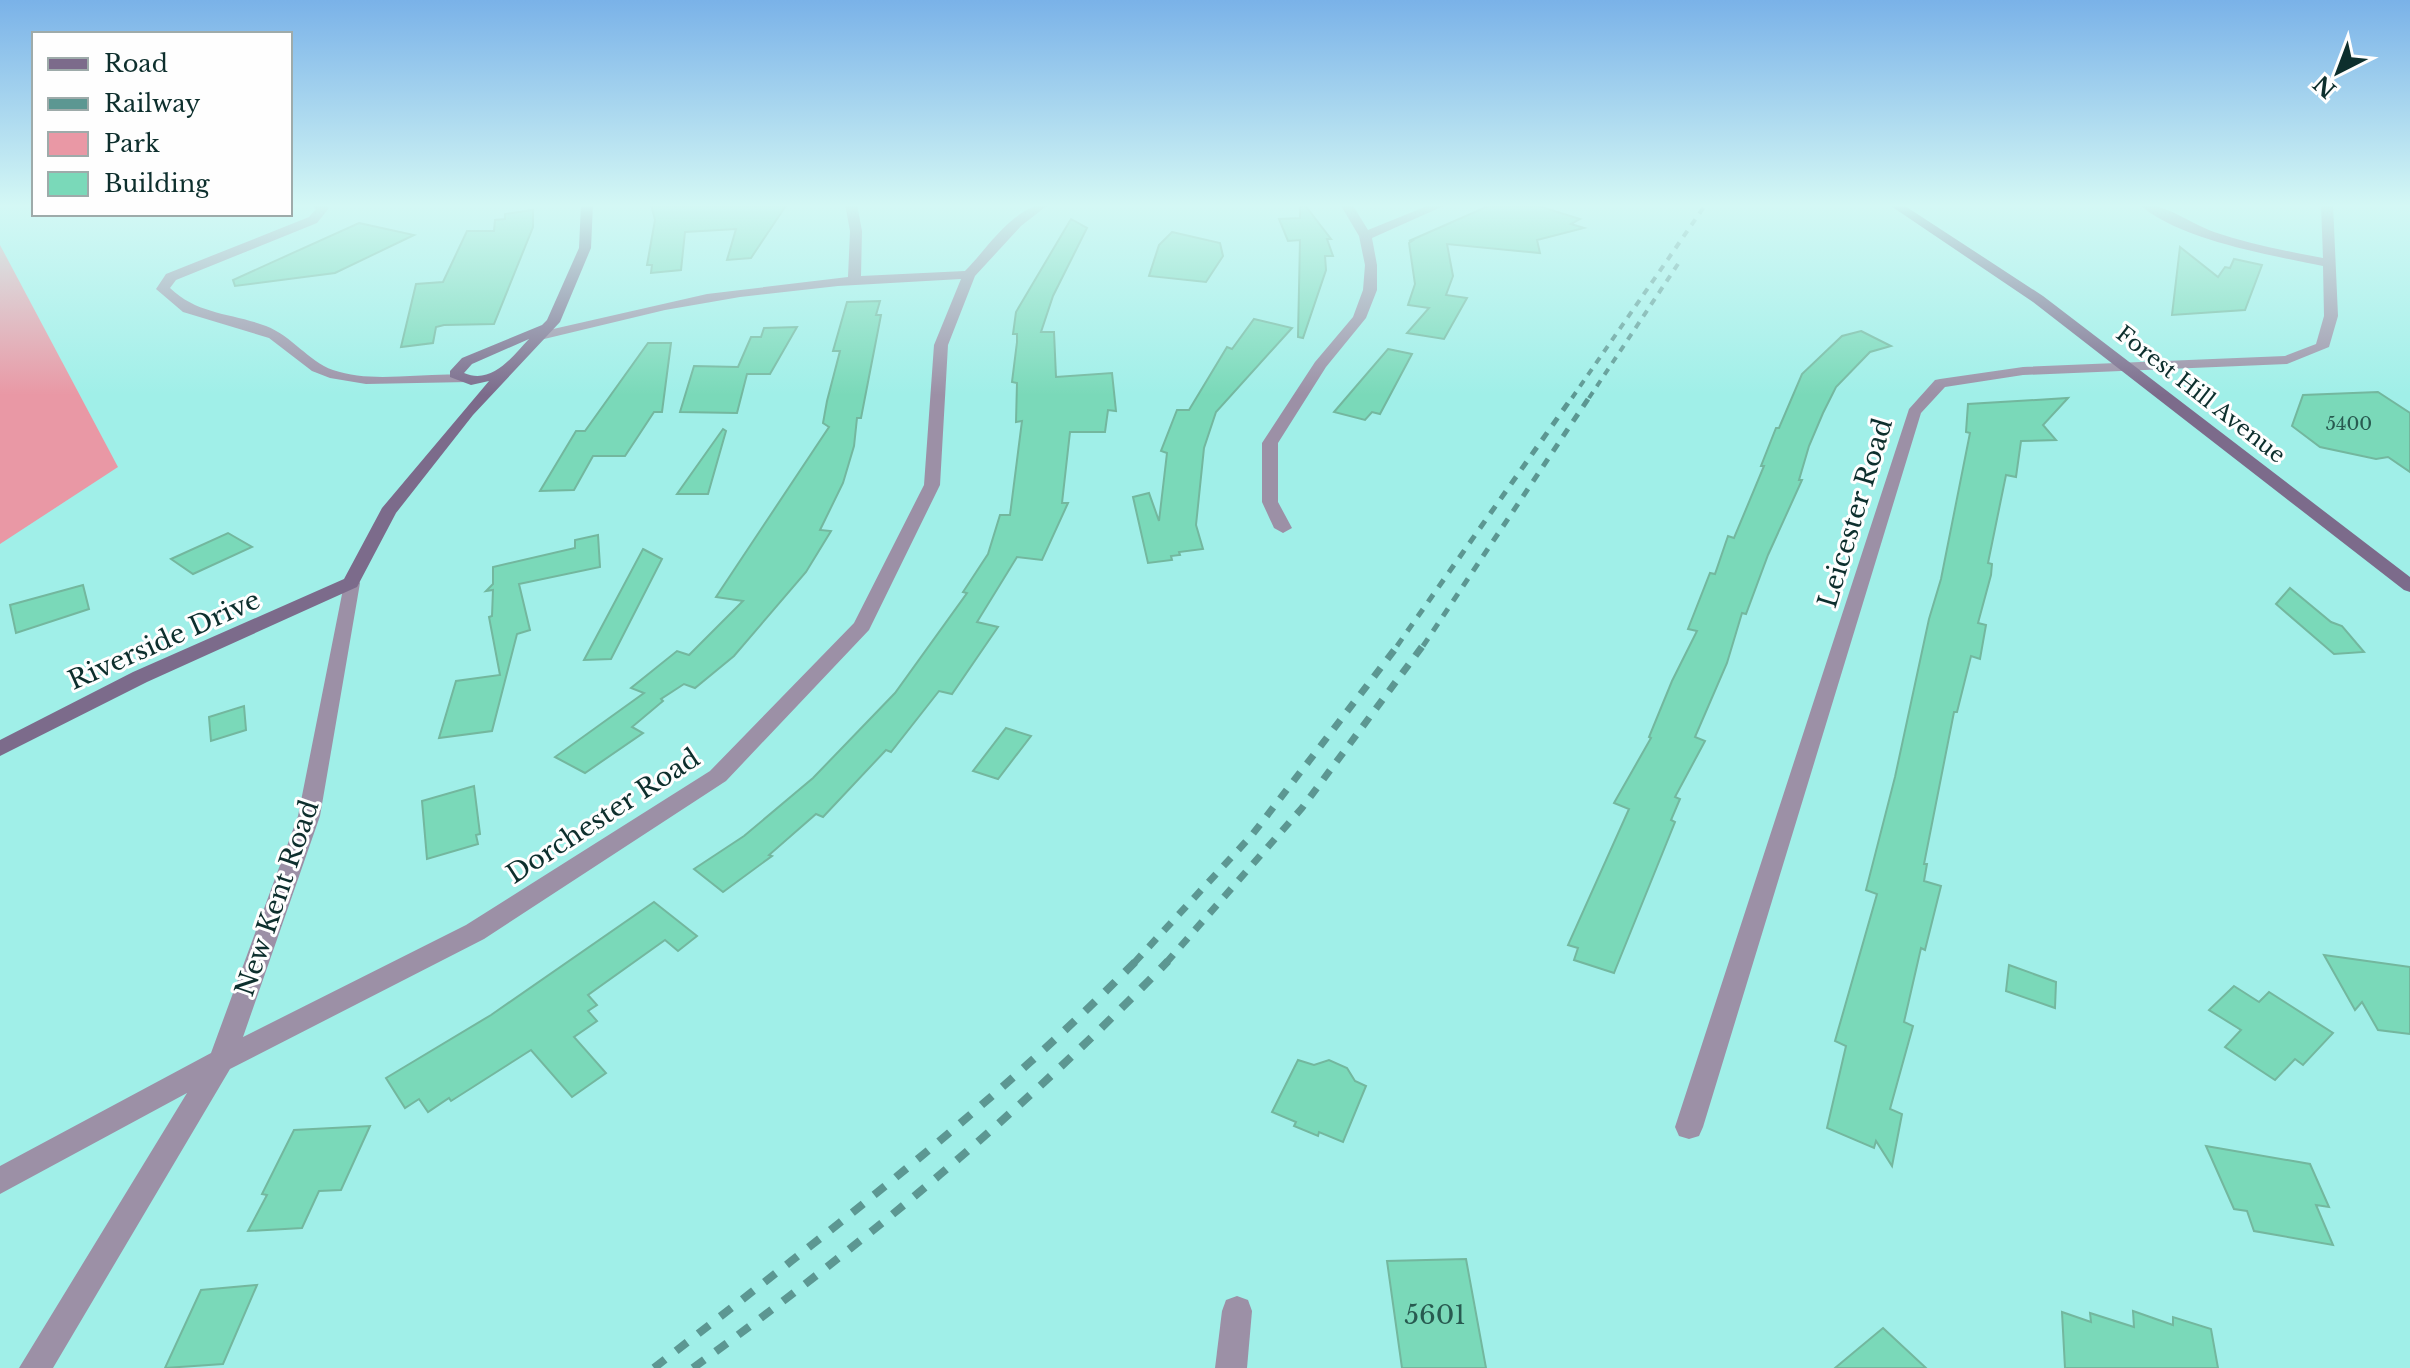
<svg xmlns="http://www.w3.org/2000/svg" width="2410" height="1368" font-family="'Libre Baskerville',serif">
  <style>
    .green { fill: #e998a5 }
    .building { fill: #7ad9b9; stroke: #73b79e; stroke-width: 2 }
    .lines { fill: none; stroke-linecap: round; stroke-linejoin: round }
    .street { fill: #9c90a6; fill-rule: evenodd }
    .secondary { fill: #7c6b8b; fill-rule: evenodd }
    .rail-far3 { stroke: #5c9792; stroke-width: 4; stroke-dasharray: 7 7; stroke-linecap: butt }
    .rail-far2 { stroke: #5c9792; stroke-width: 5; stroke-dasharray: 9 9; stroke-linecap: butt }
    .rail-far1 { stroke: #5c9792; stroke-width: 7; stroke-dasharray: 11 11; stroke-linecap: butt }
    .rail { stroke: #5c9792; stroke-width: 8; stroke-dasharray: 14 14; stroke-linecap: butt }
    .labels { text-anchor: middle; stroke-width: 6; stroke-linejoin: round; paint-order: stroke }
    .far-number-label { font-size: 18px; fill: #285a50 }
    .far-street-label { font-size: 22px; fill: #0d2f2d; stroke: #fefefe }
    .street-label { font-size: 26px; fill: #0d2f2d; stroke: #fefefe }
    .near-number-label { font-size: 26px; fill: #285a50 }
  </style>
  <rect width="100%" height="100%" fill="#a0efe8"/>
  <path class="green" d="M0,245L118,467L0,544Z"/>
  <g class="building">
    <path d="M651,204H787L751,258L727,260L736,229L685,232L681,270L651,273L652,265H647L655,220Z"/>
    <path d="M1300,204H1304L1331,239H1327L1333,256H1325L1326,270L1303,338L1298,337L1300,240L1288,241L1279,219L1300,218Z"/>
    <path d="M1493,204H1532L1580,219L1571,224L1584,228L1537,240L1540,253L1447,244L1453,276L1446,295L1467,298L1444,339L1407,333L1429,308L1408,305L1415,284L1409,243L1412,241H1409Z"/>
    <path d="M533,210V227L494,324L444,325L436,327L433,343L401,347L416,284L443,282L467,231H494L495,220L505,219V214Z"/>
    <path d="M1071,219L1087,228L1053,296L1041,332H1054L1056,377L1112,373L1116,411L1108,410L1105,432H1070L1062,503H1068L1042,560L1017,557L977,622L998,627L952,694L939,691L891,752L886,750L823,817L816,814L769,855L772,856L723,892L694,869L744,836L813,778L895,693L967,593L963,592L988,554L1000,515H1010L1022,421L1016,422L1017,383L1012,382L1017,342V334H1013L1016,312Z"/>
    <path d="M359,223L414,235L335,273L235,286L233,280Z"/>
    <path d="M1172,232L1220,243L1223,256L1206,282L1149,276L1159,245Z"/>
    <path d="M2180,247L2218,277L2225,267L2230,268L2234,259L2262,265L2245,310L2172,315Z"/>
    <path d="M880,301L876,315H881L861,418H857L854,446L843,483L820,530L831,531L806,572L734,656L695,688L684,684L661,699L663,701L632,727L643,733L585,773L555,757L644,693L631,688L677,651L689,655L743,601L716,597L829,427L823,423L827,401L840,351H833L847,302Z"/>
    <path d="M1254,319L1292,328L1216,412L1204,448L1196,525L1203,549L1179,552L1180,555L1171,556L1172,560L1148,563L1133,497L1149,493L1159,521L1167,453L1161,451L1177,410H1189L1227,347L1232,349Z"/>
    <path d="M797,327L770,374H747L737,413L680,412L694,366L738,367L751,337H761L764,328Z"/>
    <path d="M1861,331L1891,346L1870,352L1836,387L1823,413L1809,446L1799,480H1802L1768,555L1746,614L1742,613L1727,663L1695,737L1705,741L1675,797L1680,799L1671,820L1675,822L1616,968L1614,973L1574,960L1578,948L1568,945L1629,809L1614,803L1651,738L1649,737L1672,681L1697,631L1688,629L1710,573L1715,574L1728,536L1734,538L1764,466H1761L1776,428H1779L1802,374L1842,336Z"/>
    <path d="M648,343H671L662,412H654L625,456H593L574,490L540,491L576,431H585Z"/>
    <path d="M1388,349L1412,354L1380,414L1372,412L1365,420L1334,412Z"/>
    <path d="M2378,392L2410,413V472L2388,457L2376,459L2320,447L2292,426L2303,395Z"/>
    <path d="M2068,398L2043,425L2056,440L2021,441L2016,477L2006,475L1988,563L1992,564L1991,575L1978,623L1986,625L1980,659L1971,656L1957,712H1954L1924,864H1927L1924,881L1941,886L1925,950L1921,948L1904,1022L1913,1026L1890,1109L1902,1114L1892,1166L1876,1141L1874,1148L1827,1128L1846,1046L1835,1041L1877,894L1866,890L1895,777L1929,619L1941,579L1970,433L1966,432L1968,404Z"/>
    <path d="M723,429L726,431L708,494H677Z"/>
    <path d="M228,533L252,547L193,574L171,559Z"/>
    <path d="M598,535L600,567L519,584L530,630L517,634L492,731L439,738L456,681L500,675L489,617L492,616L493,590L486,591L493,584V567L575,548V540Z"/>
    <path d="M643,549L662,559L611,659L584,660Z"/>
    <path d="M83,585L89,609L16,633L10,605Z"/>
    <path d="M2290,588L2331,622L2342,626L2364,652L2334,654L2276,604Z"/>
    <path d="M244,706L246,730L211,741L209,717Z"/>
    <path d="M1006,728L1031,736L998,779L973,771Z"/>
    <path d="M474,786L480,834L476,835L478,844L427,859L422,801Z"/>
    <path d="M654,902L697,936L678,951L665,940L588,995L597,1005L588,1011L597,1021L574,1037L606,1073L572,1097L531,1050L451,1101L449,1098L428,1112L419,1099L405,1108L386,1078L491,1015Z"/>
    <path d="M2324,955L2410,967V1034L2378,1030L2362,1002L2355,1010Z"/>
    <path d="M2009,965L2056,982L2055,1008L2006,991Z"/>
    <path d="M2234,986L2259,1002L2269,992L2333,1033L2303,1065L2295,1059L2275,1080L2225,1047L2241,1030L2209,1010Z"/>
    <path d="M1298,1060L1314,1065L1329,1060L1347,1068L1355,1081L1366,1086L1343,1142L1319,1132L1318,1136L1294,1126L1296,1122L1272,1112Z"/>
    <path d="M370,1126L341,1190L319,1191L302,1228L248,1231L267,1195L262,1194L294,1130Z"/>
    <path d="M2206,1146L2310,1164L2329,1207L2316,1205L2333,1245L2254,1231L2247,1211L2234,1209Z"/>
    <path d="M1466,1259L1486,1368H1402L1387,1261Z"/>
    <path d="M257,1285L223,1364L165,1368L201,1290Z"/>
    <path d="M2133,1311L2173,1325V1317L2211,1329L2218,1368H2065L2062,1312L2091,1322L2090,1313L2134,1327Z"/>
    <path d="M1883,1328L1926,1368H1835Z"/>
  </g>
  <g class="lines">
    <g class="street">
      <path d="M311,204H325L329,208L317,223L176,280L170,288C198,315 232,313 266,326C292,336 308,361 333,370C373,384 422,372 463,375L468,376V382L366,384L330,378L312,371L269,338L183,312L156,289L166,274L309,217L316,209Z"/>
      <path d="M845,204H857L862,231L861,276L965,271C987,249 1016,203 1049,204L1021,226L975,276L948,345L940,485L869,630L726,781L484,939L230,1069L53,1368H19L187,1093L0,1194V1166L211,1053L298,816L345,579H357L360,583L320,816L243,1037L466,925L710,771L854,623L924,485L934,345L961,279L838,286L740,297L665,310L540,340L533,336L540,332L707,294L848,277L850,231Z"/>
      <path d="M1340,204H1352L1368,230L1432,204H1448L1372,238L1377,265V290L1366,318L1326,367L1278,443V502L1292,528L1283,533L1274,528L1262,502V443L1315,362L1353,317L1363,290L1365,265L1359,236Z"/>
      <path d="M2139,204C2164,203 2190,223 2214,232C2249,244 2286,251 2323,258L2321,204H2333L2338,316L2329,347L2287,364L2023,375L1945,387L1921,413L1703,1127L1699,1136L1689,1139L1679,1136L1675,1127L1909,409L1935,380L1940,379L2023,367L2285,356L2316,344L2324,316L2323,266C2270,255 2179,240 2139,204Z"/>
      <path d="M1237,1296L1248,1300L1252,1311L1247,1368H1215L1222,1311L1226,1300Z"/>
    </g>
    <g class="secondary">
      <path d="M581,204H593L591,248L560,322L473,415L396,513L357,587L147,682L0,756V740L133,672L344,579L382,508L489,381L471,385L450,377V371L462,358L542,325L547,320L579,248ZM529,339C512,357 492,385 464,373L472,364Z"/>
      <path d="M1888,204H1902L2043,296L2410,577V592L2404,590L2033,302Z"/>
    </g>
    <g class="rail-far3">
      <path d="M1572,398L1706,204"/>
      <path d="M1589,398L1678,264"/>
    </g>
    <g class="rail-far2">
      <path d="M1397,646L1573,396"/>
      <path d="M1423,646L1590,396"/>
    </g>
    <g class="rail-far1">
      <path d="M1134,963L1252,835L1399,644"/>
      <path d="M1166,963L1302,808L1424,644"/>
    </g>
    <g class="rail">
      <path d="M654,1368C820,1239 988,1111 1136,961"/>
      <path d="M693,1368C863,1245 1022,1112 1168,961"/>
    </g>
  </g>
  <linearGradient id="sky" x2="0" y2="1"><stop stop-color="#7ab2e8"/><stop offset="0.52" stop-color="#d4f8f5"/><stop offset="1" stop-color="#d4f8f5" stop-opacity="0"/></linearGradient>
  <rect width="2410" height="395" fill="url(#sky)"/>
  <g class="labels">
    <g class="far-number-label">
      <text x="2349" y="430">5400</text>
    </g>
    <g class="far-street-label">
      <text transform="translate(2201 394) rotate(38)" y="8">Forest Hill Avenue</text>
    </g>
    <g class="street-label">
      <text transform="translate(1855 513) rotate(-73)" y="9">Leicester Road</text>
      <text transform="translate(164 640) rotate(-24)" y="9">Riverside Drive</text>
      <text transform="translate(603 816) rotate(-33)" y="9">Dorchester Road</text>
      <text transform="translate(277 898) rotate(-71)" y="9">New Kent Road</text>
    </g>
    <g class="near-number-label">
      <text x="1435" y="1324">5601</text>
    </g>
  </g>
  <rect x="32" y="32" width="260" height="184" fill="#fefefe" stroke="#9eabaa" stroke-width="2"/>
  <rect x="48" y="58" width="40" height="12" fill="#7c6b8b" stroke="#9eabaa" stroke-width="2"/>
  <text x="104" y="72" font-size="24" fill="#0d2f2d">Road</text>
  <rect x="48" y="98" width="40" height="12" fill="#5c9792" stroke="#9eabaa" stroke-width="2"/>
  <text x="104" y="112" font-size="24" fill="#0d2f2d">Railway</text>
  <rect x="48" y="132" width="40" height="24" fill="#e998a5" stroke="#9eabaa" stroke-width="2"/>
  <text x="104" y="152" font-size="24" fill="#0d2f2d">Park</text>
  <rect x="48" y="172" width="40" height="24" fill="#7ad9b9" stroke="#9eabaa" stroke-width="2"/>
  <text x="104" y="192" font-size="24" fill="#0d2f2d">Building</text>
  <g transform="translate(2338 72) rotate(222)" stroke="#fefefe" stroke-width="6" paint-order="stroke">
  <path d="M0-6L14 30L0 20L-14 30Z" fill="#0d2f2d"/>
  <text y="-12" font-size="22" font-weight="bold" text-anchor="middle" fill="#0d2f2d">N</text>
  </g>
</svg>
